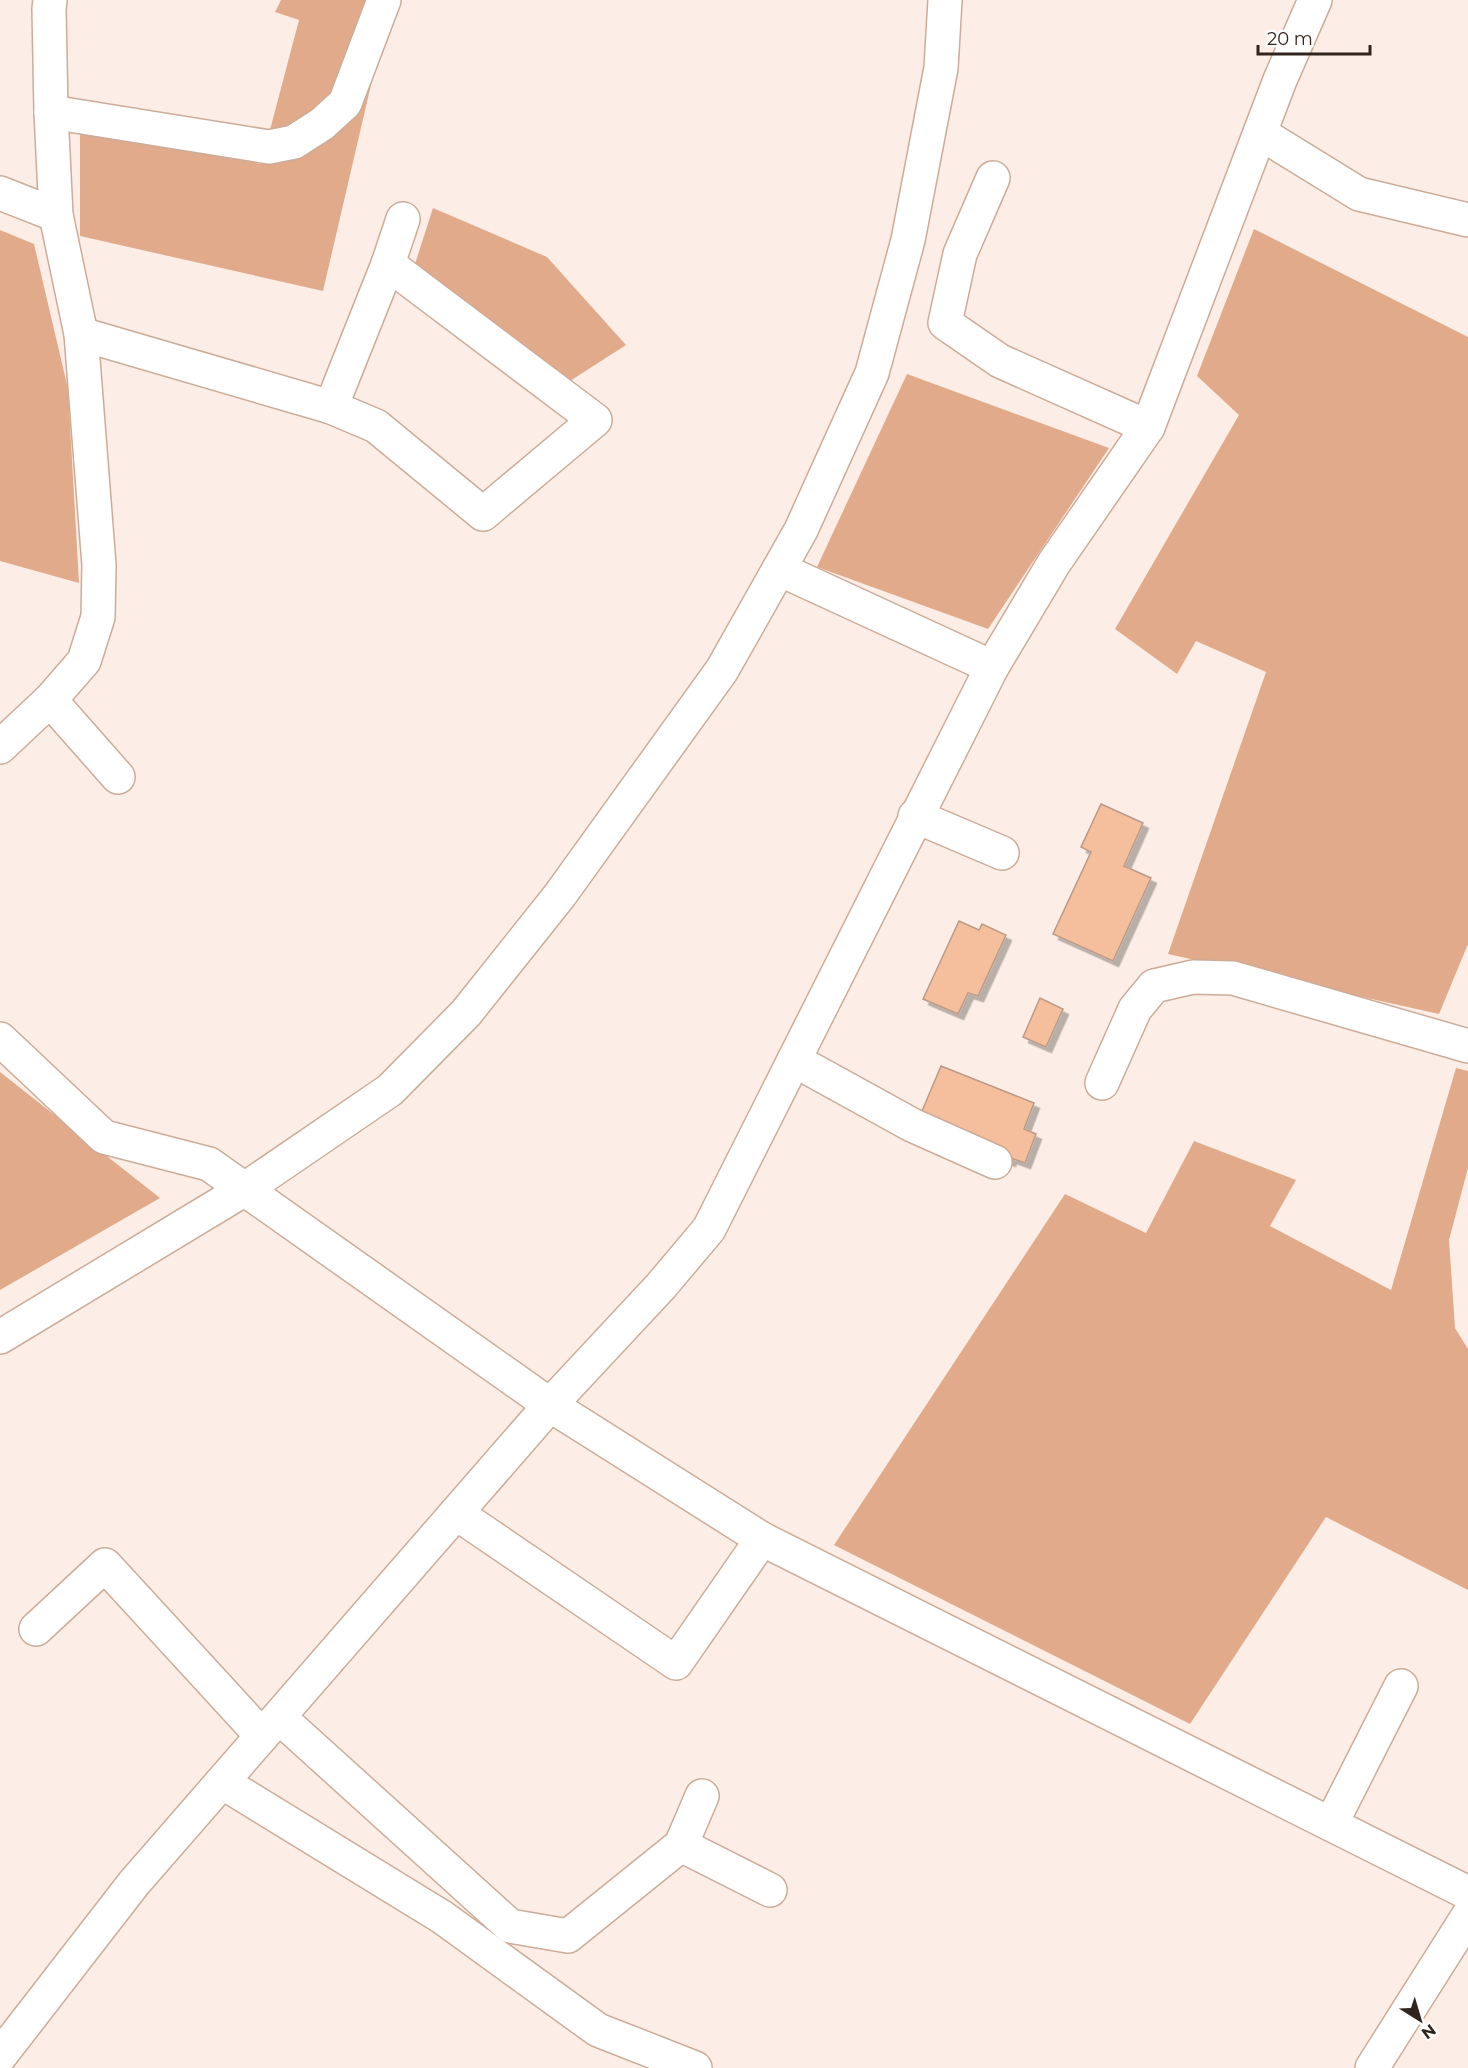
<svg xmlns="http://www.w3.org/2000/svg" width="1468" height="2068" font-family="Montserrat,sans-serif">
  <style>
    .forest { fill: #e1ab8b }
    .building { fill: #f5be9d; stroke: #bb9b88; stroke-width: 1.5; filter: url(#shadow) }
    .lines { fill: none; stroke-linecap: round; stroke-linejoin: round }
    .minor-casing { stroke: #ccac99; stroke-width: 36 }
    .minor { stroke: #fff; stroke-width: 33 }
  </style>
  <defs>
    <filter id="shadow"><feDropShadow dx="5.5" dy="5.5" stdDeviation="0" flood-color="#0004"/></filter>
  </defs>
  <rect width="100%" height="100%" fill="#fceee6"/>
  <g class="forest">
    <path d="M281,0H373L377,59L323,291L80,236V131L261,164L299,20L275,12Z"/>
    <path d="M433,208L547,257L626,345L570,381L414,267Z"/>
    <path d="M1254,229L1468,337V944L1439,1014L1168,954L1266,672L1196,641L1177,674L1115,629L1239,415L1197,376Z"/>
    <path d="M0,230L34,244L68,389L79,583L0,561Z"/>
    <path d="M907,374L1109,448L988,629L817,567Z"/>
    <path d="M1456,1068L1468,1071V1168L1449,1240L1455,1328L1468,1349V1590L1326,1517L1190,1724L834,1545L1065,1194L1146,1233L1194,1141L1296,1180L1270,1226L1391,1290Z"/>
    <path d="M0,1072L160,1198L0,1290Z"/>
  </g>
  <g class="building">
    <path d="M1101,804L1143,823L1124,866L1151,878L1113,961L1053,934L1091,852L1081,847Z"/>
    <path d="M959,921L979,930L982,924L1006,935L978,996L968,993L958,1014L923,999Z"/>
    <path d="M1040,998L1063,1009L1046,1047L1023,1037Z"/>
    <path d="M941,1066L1034,1103L1024,1129L1036,1134L1025,1163L1011,1158L1010,1161L917,1123Z"/>
  </g>
  <g class="lines">
    <g class="minor-casing">
      <g id="minor">
        <path d="M51,112L269,147L294,142L322,124L345,103L384,0"/>
        <path d="M1260,133L1359,194L1468,220"/>
        <path d="M993,178L960,254L945,323L1000,361L1148,427"/>
        <path d="M0,193L56,215"/>
        <path d="M81,334L331,407L376,426L483,514L595,420L388,264"/>
        <path d="M331,407L388,264L403,219"/>
        <path d="M779,569L992,667"/>
        <path d="M50,700L118,777"/>
        <path d="M0,747L50,700L84,661L98,617L99,565L81,334L56,215L51,112L49,9L50,0"/>
        <path d="M915,816L1002,853"/>
        <path d="M0,1039L104,1137L209,1164L550,1405L762,1539L1468,1893"/>
        <path d="M794,1060L912,1125L995,1162"/>
        <path d="M1102,1083L1135,1009L1154,986L1193,977L1233,978L1468,1046"/>
        <path d="M0,1337L245,1189L390,1090L466,1013L560,895L722,670L801,530L872,373L908,240L941,68L945,0"/>
        <path d="M456,1513L676,1663L762,1539"/>
        <path d="M36,1629L105,1565L262,1736"/>
        <path d="M279,1717L510,1926L568,1936L681,1845L702,1796"/>
        <path d="M222,1782L442,1917L598,2030L695,2068"/>
        <path d="M1331,1824L1401,1686"/>
        <path d="M681,1845L770,1890"/>
        <path d="M0,2056L134,1883L550,1405L661,1286L709,1229L992,667L1054,563L1148,427L1280,80L1315,0"/>
        <path d="M1372,2068L1468,1916"/>
      </g>
    </g>
    <use href="#minor" class="minor"/>
  </g>
  <g transform="translate(1420 2020) rotate(143)" stroke="#fefefe" stroke-width="4.5" paint-order="stroke">
  <path d="M0-4.5L10 22L0 15L-10 22Z" fill="#31241d"/>
  <text y="-9" font-size="16" font-weight="bold" text-anchor="middle" fill="#31241d">N</text>
  </g>
  <path d="M1258 45v9h112v-9" fill="none" stroke="#31241d" stroke-width="3"/>
  <text x="1267" y="45" font-size="18" fill="#31241d" stroke="#fefefe" stroke-width="4.5" paint-order="stroke">20 m</text>
</svg>
